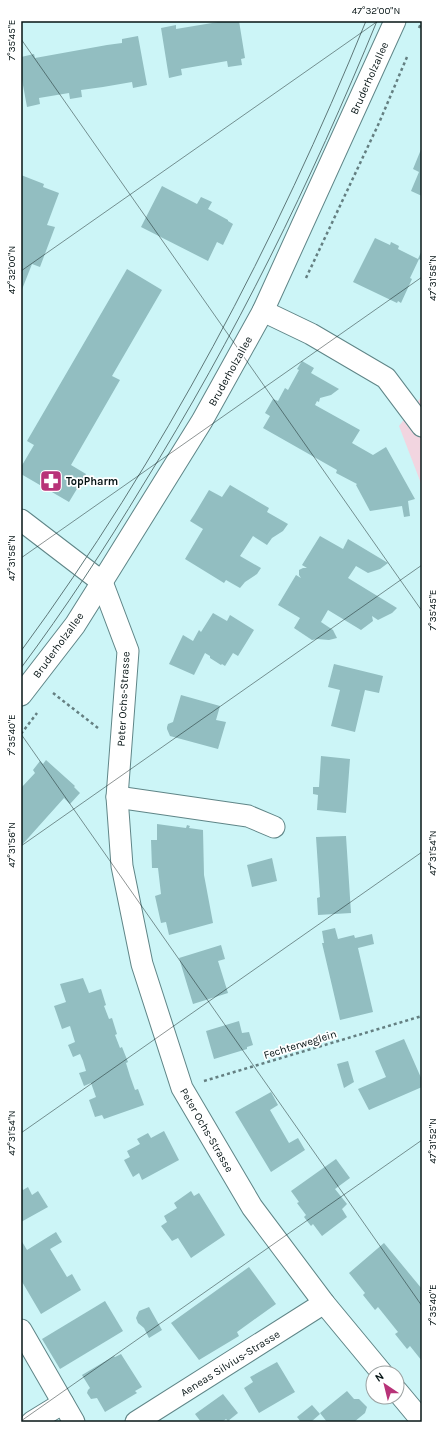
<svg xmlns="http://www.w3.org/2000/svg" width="443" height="1443" font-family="Karla,sans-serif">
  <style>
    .green { fill: #f2d5e0 }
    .building { fill: #92bec1 }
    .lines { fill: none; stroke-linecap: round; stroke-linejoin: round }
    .street-casing { stroke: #5f8587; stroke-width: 23 }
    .path { stroke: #647f81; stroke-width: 2.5; stroke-dasharray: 3 3; stroke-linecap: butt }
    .street { stroke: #fff; stroke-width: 21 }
    .tram { stroke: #5e7879; stroke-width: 1 }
    .ticks { fill: none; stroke: #061415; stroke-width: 1; stroke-opacity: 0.45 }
    .labels { text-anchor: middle; stroke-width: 3.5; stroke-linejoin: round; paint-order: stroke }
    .street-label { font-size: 11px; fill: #061415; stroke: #fff }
    .poi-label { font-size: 11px; font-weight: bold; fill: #061415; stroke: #fff; text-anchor: start }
    .neatline { fill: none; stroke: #061415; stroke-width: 1.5 }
    .ticks-label { font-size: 10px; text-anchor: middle; fill: #061415 }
  </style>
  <rect width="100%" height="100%" fill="#ccf5f7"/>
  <path class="green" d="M422,396V486L399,426Z"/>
  <g class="building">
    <path d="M224,21H239L245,58L241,59L242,65L228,67L227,61L181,69L182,75L169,78L161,28L176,25V29Z"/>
    <path d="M138,36L147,85L133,88L132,82L103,87L81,90L82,97L70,99L69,93L39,98L40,104L27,107L21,74V57L34,54L35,58L107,45L122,43V39Z"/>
    <path d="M422,147V196L411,191L419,172L413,169Z"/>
    <path d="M21,175L44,184L43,187L59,193L47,225L55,227L40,267L32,264L21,292Z"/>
    <path d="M162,186L197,204L201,197L212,202L208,209L228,220V221L233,224L223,245L217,242L208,261L141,227Z"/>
    <path d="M375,238L390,245L391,242L399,246L398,249L418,259L422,250V261L419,259L410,278L412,279L401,303L398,301L397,303L353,282Z"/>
    <path d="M127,269L162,290L112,376L120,380L71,465L86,474L69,502L21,474V467L34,445L27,441Z"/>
    <path d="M302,361L314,368L311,373L339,389L331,395L320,398L319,402L317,401L315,405L360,430L352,443L373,455L386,447L415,499L408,501L410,516L404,517L402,506L370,511L356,485L357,484L336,473L337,470L263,428L270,416L265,413L273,399L278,401L285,388L288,390L299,370L297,369Z"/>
    <path d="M230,485L269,508L267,512L288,524L283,531L272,538L267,545L253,536L240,556L261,568L257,574L245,582L240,588L226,580L224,583L185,559L203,529L190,521L194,515L209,490L222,497Z"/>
    <path d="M320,536L343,549L348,539L388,563L380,569L368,573L356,566L348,578L397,608L392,613L378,620L372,616L373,621L361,630L328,610L321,622L333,630L337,638L329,640L317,639L312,640L294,628L300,618L278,605L296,575L301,578L299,575V570L303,568H307L302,565Z"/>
    <path d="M213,613L227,621L230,615L254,630L238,656L233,653L225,666L222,664L221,665L210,658V656L205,653L194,675L169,664L183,635L193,641L199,630L201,632Z"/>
    <path d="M334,664L383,676L379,693L365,690L355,732L331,726L340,690L328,687Z"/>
    <path d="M181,695L220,706L216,720L226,722L218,749L170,736L167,729V727L168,724L173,722Z"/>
    <path d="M321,756L350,759L346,813L317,810L318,795L313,794V787H319Z"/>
    <path d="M46,760L75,786L74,787L80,793L70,804L64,798L21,846V788L35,773L33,770L40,761L43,764Z"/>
    <path d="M157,824L186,828L187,825L190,826L189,828L203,830L204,875L213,923L169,935L166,922L161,923L155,896L161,894L158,868H152L151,840H157Z"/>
    <path d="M346,836L351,913L318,915L317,898L320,897L316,837Z"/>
    <path d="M272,858L277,881L252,887L247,865Z"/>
    <path d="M335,928L338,939L354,935L355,938L372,934L374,944L358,948L373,1012L340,1020L322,943H324L322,931Z"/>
    <path d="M221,945L225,959L218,961L228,993L193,1004L179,958Z"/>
    <path d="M83,978L89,993L101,989L106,1005L104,1006L109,1019L112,1018L117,1034L115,1035L120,1048L122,1047L128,1062L126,1063L130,1076L135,1090L138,1089L144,1105L104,1119L102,1115L95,1117L89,1100L96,1097L91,1083L84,1086L79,1073L86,1071L83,1061L80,1054L73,1057L68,1045L75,1042L70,1026L62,1029L54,1006L66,1002L60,984Z"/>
    <path d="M239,1021L242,1033L249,1032L253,1045L247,1047V1049L214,1059L206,1031Z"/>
    <path d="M404,1039L422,1080V1087L369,1110L358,1089L386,1077L375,1051Z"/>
    <path d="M348,1061L354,1082L344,1088L337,1064Z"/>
    <path d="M271,1092L278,1105L270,1110L289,1143L298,1138L305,1150L271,1172L235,1112Z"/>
    <path d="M164,1131L179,1160L142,1180L139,1173L133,1177L124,1160L130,1157L127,1151L140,1144L137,1139L148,1133L151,1138Z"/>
    <path d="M336,1159L350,1178L335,1189L347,1204L342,1209L347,1217L322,1236L313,1224L311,1226L304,1217L306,1215L297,1203L299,1202L291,1191Z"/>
    <path d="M21,1187L23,1190L28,1187L32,1195L38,1191L48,1207L21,1222Z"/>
    <path d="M191,1191L194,1196L199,1193L225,1235L191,1258L178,1238L172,1241L161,1226L167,1222L164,1216L177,1208L174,1203Z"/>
    <path d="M56,1232L62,1242L50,1249L67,1277L72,1274L81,1290L41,1314L21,1280V1240L27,1250Z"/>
    <path d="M384,1243L422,1289V1361L410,1346L407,1349L395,1334L398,1332L378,1307L375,1310L363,1295L365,1293L349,1273Z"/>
    <path d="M249,1267L276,1304L237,1332L239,1336L199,1360L171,1323Z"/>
    <path d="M105,1301L123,1331L60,1369L42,1339Z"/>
    <path d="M149,1307L162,1330L149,1338L144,1328L138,1323L136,1318L139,1311Z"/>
    <path d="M121,1354L142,1387L135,1391L137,1393L105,1412L97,1398L91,1399L87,1393L88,1390L90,1388L82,1375L114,1356L115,1357Z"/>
    <path d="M277,1362L295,1392L259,1413L244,1388L253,1382L250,1377Z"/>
    <path d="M347,1391L354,1399H359L367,1407L365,1413L354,1422H327L320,1413Z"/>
    <path d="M223,1394L238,1413L228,1421L226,1419L222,1422H201L195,1414Z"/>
    <path d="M312,1405L320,1414L311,1422H301L297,1417Z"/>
  </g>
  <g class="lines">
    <g class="street-casing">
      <g id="street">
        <path d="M263,311L311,334L386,378L422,426"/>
        <path d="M21,520L102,582L128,651L117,797L122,866L142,964L182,1088L252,1207L324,1303L382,1373"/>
        <path d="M21,695L75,625L102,582L202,421L263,311L395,21"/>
        <path d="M117,797L248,816L274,827"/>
        <path d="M21,1330L74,1422"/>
        <path d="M397,1391L422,1421"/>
        <path d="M32,1422L63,1403"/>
        <path d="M136,1422L324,1303"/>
      </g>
    </g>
    <g class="path">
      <path d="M419,28L422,21"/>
      <path d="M306,278L379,123L407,57"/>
      <path d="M53,693L98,728"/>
      <path d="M21,734L37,713"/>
      <path d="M204,1081L422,1016"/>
    </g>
    <use href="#street" class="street"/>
    <g class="tram">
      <path d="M21,651C163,458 276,242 366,21"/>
      <path d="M21,668C65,609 105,548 143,485C235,337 311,182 377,21"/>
    </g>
  </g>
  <path class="ticks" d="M21,39L422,611M21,271L378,21M21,558L422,277M21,734L422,1306M21,846L422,565M21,1133L422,852M21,1421L422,1140"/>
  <defs>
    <g id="pharmacy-square" transform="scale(1.15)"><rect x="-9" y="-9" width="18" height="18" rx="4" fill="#b83378" stroke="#fff"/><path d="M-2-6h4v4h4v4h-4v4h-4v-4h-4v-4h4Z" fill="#fff"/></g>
  </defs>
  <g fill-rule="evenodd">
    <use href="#pharmacy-square" x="51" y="481"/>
  </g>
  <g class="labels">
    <g class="street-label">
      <text transform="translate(369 78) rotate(-66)" y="4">Bruderholzallee</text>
      <text transform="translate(230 371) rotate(-61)" y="4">Bruderholzallee</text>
      <text transform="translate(58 645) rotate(-54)" y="4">Bruderholzallee</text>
      <text transform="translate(123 699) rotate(-87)" y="4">Peter Ochs-Strasse</text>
      <text transform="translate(300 1044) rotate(-17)" y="4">Fechterweglein</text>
      <text transform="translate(207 1130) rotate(60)" y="4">Peter Ochs-Strasse</text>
      <text transform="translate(230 1363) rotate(-32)" y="4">Aeneas Silvius-Strasse</text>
    </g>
    <g class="poi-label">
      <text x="66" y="485">TopPharm</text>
    </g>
  </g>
  <rect width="443" height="1443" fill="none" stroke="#ffffff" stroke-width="44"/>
  <g transform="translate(385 1385) rotate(325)"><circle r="19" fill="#ffffff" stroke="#9ba1a1"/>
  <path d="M0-3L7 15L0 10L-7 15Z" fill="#b83378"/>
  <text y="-6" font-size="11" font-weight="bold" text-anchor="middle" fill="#061415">N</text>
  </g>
  <rect x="22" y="22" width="399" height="1399" class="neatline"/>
  <g class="ticks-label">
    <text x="376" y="14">47°32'00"N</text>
    <text transform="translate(11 40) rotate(-90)" y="4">7°35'45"E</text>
    <text transform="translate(11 270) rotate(-90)" y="4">47°32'00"N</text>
    <text transform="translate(432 278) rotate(-90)" y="4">47°31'58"N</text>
    <text transform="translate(11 558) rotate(-90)" y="4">47°31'58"N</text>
    <text transform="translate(432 610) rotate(-90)" y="4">7°35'45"E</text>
    <text transform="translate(11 735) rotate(-90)" y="4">7°35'40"E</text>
    <text transform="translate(11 845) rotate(-90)" y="4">47°31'56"N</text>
    <text transform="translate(432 853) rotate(-90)" y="4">47°31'54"N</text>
    <text transform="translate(11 1133) rotate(-90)" y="4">47°31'54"N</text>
    <text transform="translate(432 1141) rotate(-90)" y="4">47°31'52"N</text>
    <text transform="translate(432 1305) rotate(-90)" y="4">7°35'40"E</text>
  </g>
</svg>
